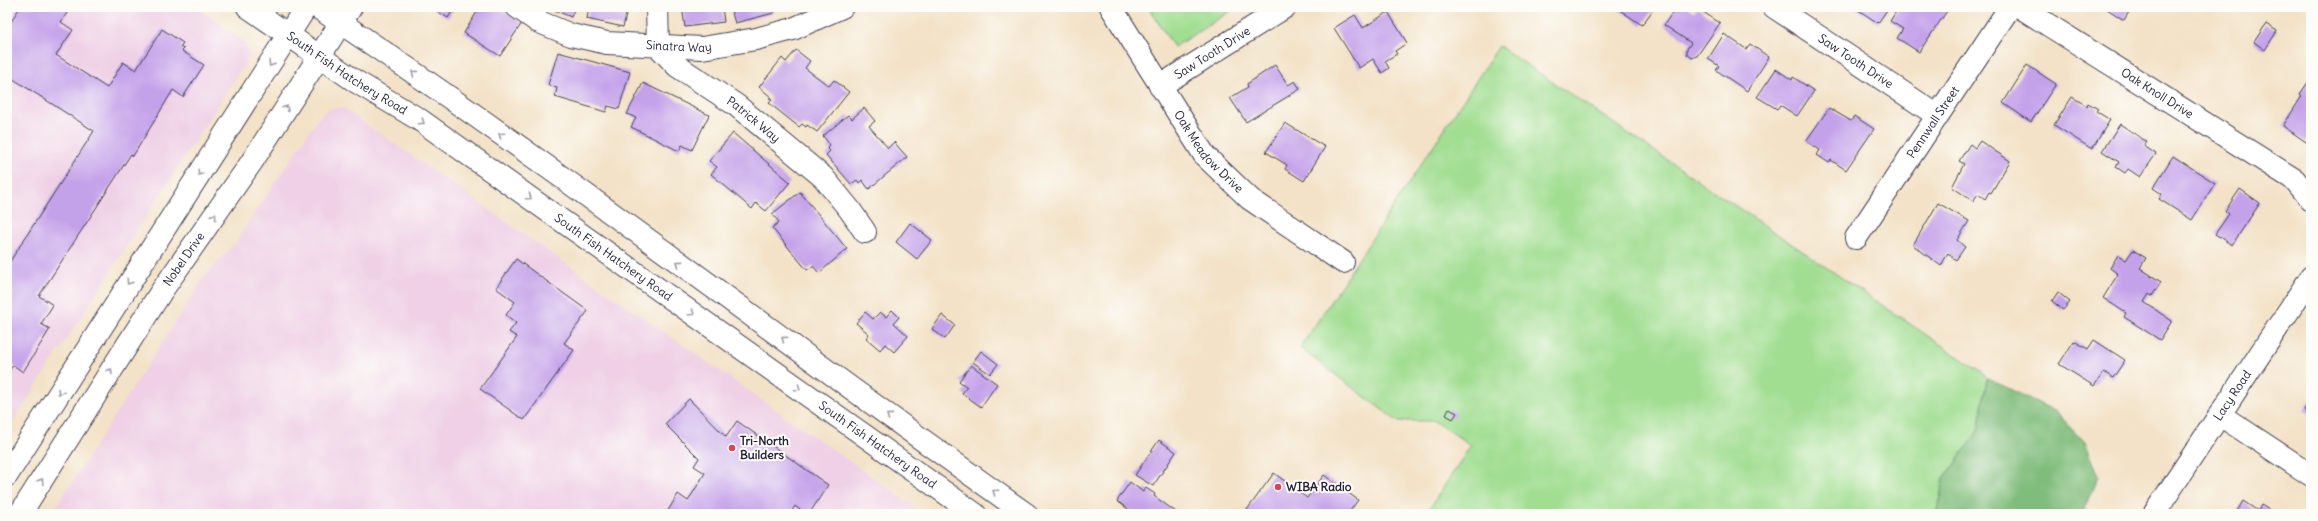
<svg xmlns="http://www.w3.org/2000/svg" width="2318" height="521" font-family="Delius,sans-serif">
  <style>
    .built { fill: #efd0e6 }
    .green { fill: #a1de92; stroke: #628066 }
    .forest { fill: #80bd7c; stroke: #51705c }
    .building { fill: #c4a2ea }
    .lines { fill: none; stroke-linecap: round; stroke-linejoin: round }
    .minor-casing { stroke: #413f50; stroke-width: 24 }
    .major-casing { stroke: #413f50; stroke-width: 24 }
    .minor { stroke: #fff; stroke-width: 22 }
    .major { stroke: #fff; stroke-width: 22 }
    .oneway { stroke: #9c9ca7 }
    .poi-dot { fill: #d1495b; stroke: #fdfcf7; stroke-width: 1.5 }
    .labels { text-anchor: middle; stroke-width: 4; stroke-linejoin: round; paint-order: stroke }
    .street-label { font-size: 12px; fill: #22223b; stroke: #fdfcf7 }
    .poi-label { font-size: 12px; font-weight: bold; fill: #22223b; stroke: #fdfcf7; text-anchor: start }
  </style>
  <rect width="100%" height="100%" fill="#fdfcf7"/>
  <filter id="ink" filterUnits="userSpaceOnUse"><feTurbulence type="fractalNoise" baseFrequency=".025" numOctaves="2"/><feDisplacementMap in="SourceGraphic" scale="8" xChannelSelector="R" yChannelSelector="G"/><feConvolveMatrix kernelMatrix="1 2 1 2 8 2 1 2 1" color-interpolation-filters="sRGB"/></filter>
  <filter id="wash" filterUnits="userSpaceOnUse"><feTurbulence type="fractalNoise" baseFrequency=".012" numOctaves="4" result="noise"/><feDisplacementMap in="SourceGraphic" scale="16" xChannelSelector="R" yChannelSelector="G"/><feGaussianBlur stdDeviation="0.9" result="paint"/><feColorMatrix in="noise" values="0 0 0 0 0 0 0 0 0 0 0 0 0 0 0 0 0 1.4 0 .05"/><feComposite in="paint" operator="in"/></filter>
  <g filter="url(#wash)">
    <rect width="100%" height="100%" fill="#f3e2c7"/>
    <g class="built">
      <path d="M7,7H196L245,43L249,57L7,431Z"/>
      <path d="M333,108H343L925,514H51L204,278L235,243L317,120L328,109Z"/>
    </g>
    <g class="green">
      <path d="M1148,7H1237L1174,47Z"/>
      <path d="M1499,46L1981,372L1987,378L1978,431L1944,479L1936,514H1426L1471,445L1434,421H1397L1300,348Z"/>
    </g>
    <path class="forest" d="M1987,378L2055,411L2085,442L2099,476L2083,514H1936L1944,479L1978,431Z"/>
    <g id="blocks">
      <g class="building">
        <path d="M20,7H71L61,22L73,30L56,55L107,88L123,62L136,70L162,29L183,43L180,47L184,49L182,51L204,65L183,97L173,90L133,156L131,154L39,296L53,305L41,324L50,329L23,372L13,365L7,374V266L94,131L7,75V28Z"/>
        <path d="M431,7H455L448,18Z"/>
        <path d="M480,7H497L522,23L500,56L464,33Z"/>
        <path d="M547,7H575L571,17Z"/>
        <path d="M589,7H628L623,27L587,19Z"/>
        <path d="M682,7H722L724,22L685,27Z"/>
        <path d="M730,7H773L774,13L735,23Z"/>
        <path d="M1615,7H1655L1642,25Z"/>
        <path d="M1676,7H1687L1695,12L1697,8L1720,23L1697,56L1692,58L1687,54V49L1691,43L1664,25Z"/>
        <path d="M1854,7H1889L1878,23Z"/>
        <path d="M1899,7H1941L1947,11L1919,52L1897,38L1903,29L1890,21Z"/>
        <path d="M2104,7H2132L2124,20Z"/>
        <path d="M1388,12L1407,43L1395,51L1397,54L1385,61L1389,68L1382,73L1373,59L1359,68L1334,28L1355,15L1363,28Z"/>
        <path d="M2266,24L2277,31L2265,50L2254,42Z"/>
        <path d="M1724,34L1746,49L1750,44L1769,57L1747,91L1716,70L1719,66L1708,59Z"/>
        <path d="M796,50L810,61L805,68L829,86L834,80L849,92L817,132L807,125L806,127L802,124L799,127L769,103L772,100L769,98L771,97L759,87L782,58L786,62Z"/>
        <path d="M558,52L630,72L619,109L608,106L606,112L555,97L557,88L548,85Z"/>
        <path d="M1275,65L1288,85L1295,81L1300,89L1246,122L1230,98L1248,87L1247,84Z"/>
        <path d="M2027,65L2056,84L2031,122L2003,103Z"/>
        <path d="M1776,69L1792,80L1793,77L1814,91L1797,116L1780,105L1777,109L1757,97Z"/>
        <path d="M2311,78V134L2306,142L2283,126L2302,96L2300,94Z"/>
        <path d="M643,83L709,115L692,150L682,145L679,151L631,127L636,118L627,114Z"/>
        <path d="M2072,97L2087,106L2088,103L2098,109L2096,111L2110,120L2092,149L2054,125Z"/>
        <path d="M864,108L875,121L869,126L888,148L894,142L907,157L869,189L862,180L859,183L857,180L851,184L826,155L830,151L827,148L830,145L823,136L848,115L852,119Z"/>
        <path d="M1829,108L1851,121L1854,116L1874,129L1846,170L1831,160L1829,163L1817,155L1820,150L1806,141Z"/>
        <path d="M1285,123L1325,147L1304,181L1285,169L1287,165L1266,152Z"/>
        <path d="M2120,124L2147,142L2144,146L2156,154L2140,177L2128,169L2125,173L2116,167L2119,162L2102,151Z"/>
        <path d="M733,133L790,182L766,211L756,203L752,209L711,174L717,167L709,161Z"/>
        <path d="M1980,141L2010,161L1991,193L1989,192L1985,199L1978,194L1973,201L1952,187L1964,164L1959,161L1970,144L1975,148Z"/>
        <path d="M2173,156L2215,183L2192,220L2159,199L2162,194L2153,188Z"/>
        <path d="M2240,189L2260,203L2232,245L2215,234L2229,214L2225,211Z"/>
        <path d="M800,192L847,249L819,273L813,266L807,270L772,228L779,222L772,214Z"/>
        <path d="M1938,203L1969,221L1957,240L1965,247L1956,260L1948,253L1941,266L1913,245Z"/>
        <path d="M910,223L932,240L917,259L896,242Z"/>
        <path d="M2133,250L2146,258L2140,268L2161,282L2152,296L2149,294L2144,302L2172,321L2160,340L2124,317L2126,313L2103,298L2118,274L2110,268L2118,255L2126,260Z"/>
        <path d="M516,259L588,311L564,343L574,350L524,420L480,389L517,337L509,332L516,323L506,315L515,302L496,288Z"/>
        <path d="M2058,292L2070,302L2063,310L2052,301Z"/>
        <path d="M892,310L899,317L894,323L908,336L894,352L885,344L880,350L866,338L869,334L856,323L865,312L873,319L880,312L886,317Z"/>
        <path d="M942,315L955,325L945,339L932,329Z"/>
        <path d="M2094,340L2125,360L2113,378L2104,372L2094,386L2059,364L2074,341L2088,349Z"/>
        <path d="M981,351L998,364L990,374L973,362Z"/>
        <path d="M971,365L997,384L981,407L962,393L967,387L959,381Z"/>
        <path d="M689,399L726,437L737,421L828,485L809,514H805L795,506L790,514H666L678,494L688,501L705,473L694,466L699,458L665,424Z"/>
        <path d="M2311,399V415L2304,410Z"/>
        <path d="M1449,409L1457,413L1453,419L1446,415Z"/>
        <path d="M1159,440L1176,452L1153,486L1135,475Z"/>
        <path d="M1274,473L1307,498L1324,475L1358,500L1348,514H1244Z"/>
        <path d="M1130,482L1143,492L1146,488L1155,494L1154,496L1176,512L1175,514H1135L1117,501Z"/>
        <path d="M2243,501L2258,511L2261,505L2276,514H2235Z"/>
      </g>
    </g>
  </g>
  <g filter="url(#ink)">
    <use href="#blocks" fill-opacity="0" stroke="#413f50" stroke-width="1"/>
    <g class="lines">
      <g class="minor-casing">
        <g id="minor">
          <path id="s1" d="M517,7L537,21L571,35L607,43L702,48L756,39L793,29L842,7"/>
          <path id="s2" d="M657,7L658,46L677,66L736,105L823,177L850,210L865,232"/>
          <path id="s3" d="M1111,7L1205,156L1250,199L1343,262"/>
          <path id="s4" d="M1774,7L1938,116"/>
          <path id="s5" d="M2020,7L2295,180L2311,200"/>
          <path id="s6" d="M1160,86L1285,7"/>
          <path id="s7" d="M1856,238L2010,7"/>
          <path d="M2220,415L2311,475"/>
          <path d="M7,475L306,7"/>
          <path id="s8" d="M20,514L161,292L251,163L351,7"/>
          <path id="s9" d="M2154,514L2311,277"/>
        </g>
      </g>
      <g class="major-casing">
        <g id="major">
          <path id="s10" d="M248,7L355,81L420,120L975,514"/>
          <path d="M317,7C559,168 789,347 1026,514"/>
        </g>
      </g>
      <use href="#minor" class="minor"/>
      <use href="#major" class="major"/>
    </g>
    <defs><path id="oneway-chevron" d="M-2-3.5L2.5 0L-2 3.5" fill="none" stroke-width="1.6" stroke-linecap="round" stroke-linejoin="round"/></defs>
    <g class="oneway">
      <use href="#oneway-chevron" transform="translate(271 64) rotate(123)"/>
      <use href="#oneway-chevron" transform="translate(414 73) rotate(-144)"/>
      <use href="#oneway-chevron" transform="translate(286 108) rotate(-58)"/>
      <use href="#oneway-chevron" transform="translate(422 122) rotate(34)"/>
      <use href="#oneway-chevron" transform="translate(501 135) rotate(-145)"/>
      <use href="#oneway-chevron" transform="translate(200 173) rotate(123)"/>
      <use href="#oneway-chevron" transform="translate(529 197) rotate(35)"/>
      <use href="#oneway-chevron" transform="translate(214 216) rotate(-55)"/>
      <use href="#oneway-chevron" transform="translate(679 263) rotate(-144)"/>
      <use href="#oneway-chevron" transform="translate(129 282) rotate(123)"/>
      <use href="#oneway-chevron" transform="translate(692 313) rotate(35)"/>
      <use href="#oneway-chevron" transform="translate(784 339) rotate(-144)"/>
      <use href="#oneway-chevron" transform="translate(110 371) rotate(-58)"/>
      <use href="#oneway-chevron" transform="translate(798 388) rotate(35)"/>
      <use href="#oneway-chevron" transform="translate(60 392) rotate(122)"/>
      <use href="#oneway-chevron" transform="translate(889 416) rotate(-144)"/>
      <use href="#oneway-chevron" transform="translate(41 481) rotate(-58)"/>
      <use href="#oneway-chevron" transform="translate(995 492) rotate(-145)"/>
    </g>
  </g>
  <g class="poi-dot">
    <circle cx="732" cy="448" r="4"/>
    <circle cx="1278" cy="487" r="4"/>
  </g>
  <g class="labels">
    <g class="street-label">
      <text dy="4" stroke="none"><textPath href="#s1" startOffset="170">Sinatra Way</textPath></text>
      <text dy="4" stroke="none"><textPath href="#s6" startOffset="62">Saw Tooth Drive</textPath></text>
      <text dy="4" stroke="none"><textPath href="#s4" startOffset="98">Saw Tooth Drive</textPath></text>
      <text dy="4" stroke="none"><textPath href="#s10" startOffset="119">South Fish Hatchery Road</textPath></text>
      <text dy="4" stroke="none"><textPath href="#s5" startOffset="162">Oak Knoll Drive</textPath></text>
      <text dy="4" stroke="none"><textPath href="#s2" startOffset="160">Patrick Way</textPath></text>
      <text dy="4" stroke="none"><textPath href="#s7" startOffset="139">Pennwall Street</textPath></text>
      <text dy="4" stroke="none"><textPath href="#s3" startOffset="175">Oak Meadow Drive</textPath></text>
      <text dy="4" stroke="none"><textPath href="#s10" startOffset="443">South Fish Hatchery Road</textPath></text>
      <text dy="4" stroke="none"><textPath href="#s8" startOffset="303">Nobel Drive</textPath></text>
      <text dy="4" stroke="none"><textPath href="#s9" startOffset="142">Lacy Road</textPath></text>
      <text dy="4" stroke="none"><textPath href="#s10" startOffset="767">South Fish Hatchery Road</textPath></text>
    </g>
    <g class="poi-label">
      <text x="740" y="445">Tri-North<tspan x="740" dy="14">Builders</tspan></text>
      <text x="1286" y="491">WIBA Radio</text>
    </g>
  </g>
  <rect width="2318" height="521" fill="none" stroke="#fdfcf7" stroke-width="24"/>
</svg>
